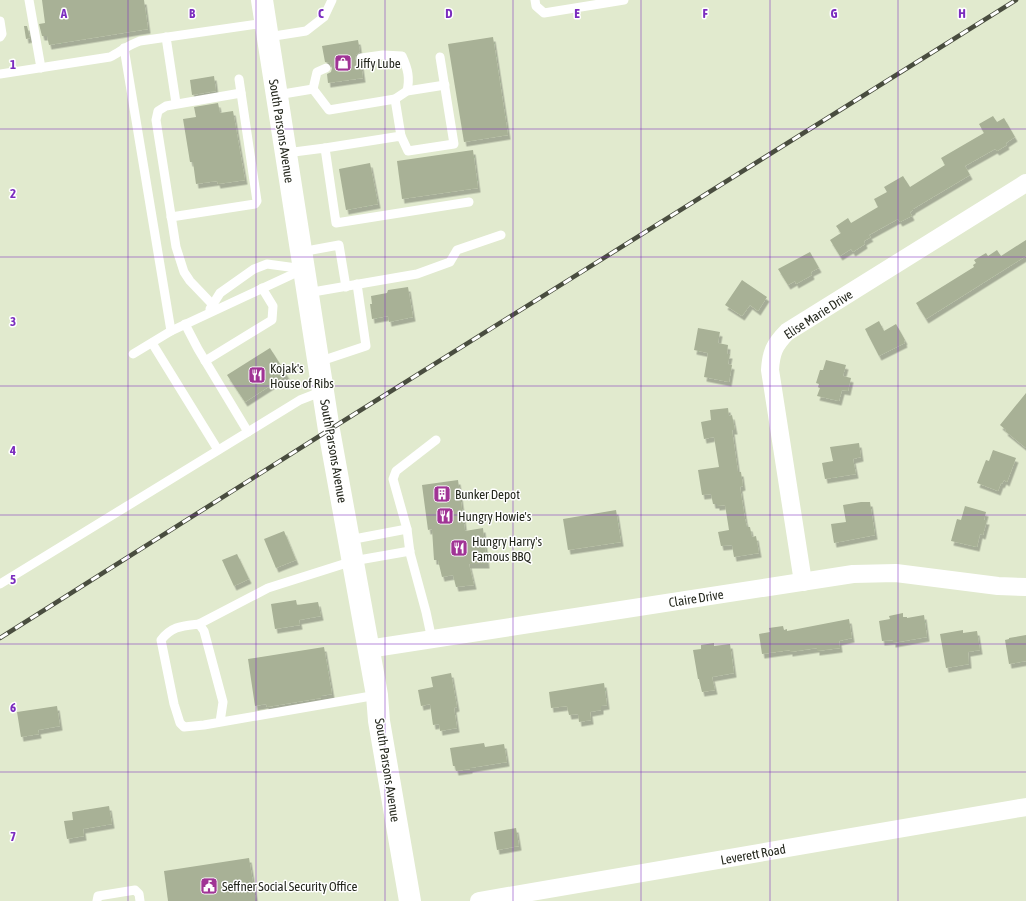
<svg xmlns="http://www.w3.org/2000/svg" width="1026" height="901" font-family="'Asap Condensed',sans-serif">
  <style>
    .building { fill: #a8b196; filter: url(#shadow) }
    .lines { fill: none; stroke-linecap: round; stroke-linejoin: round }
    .service { stroke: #fff; stroke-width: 9 }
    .minor { stroke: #fff; stroke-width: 18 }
    .secondary { stroke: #fff; stroke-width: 22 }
    .rail-casing { stroke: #494d3f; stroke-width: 4.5 }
    .rail { stroke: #fff; stroke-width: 3; stroke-dasharray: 9; stroke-linecap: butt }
    .grid { fill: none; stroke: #7b2cbf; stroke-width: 1; stroke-opacity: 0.55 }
    .labels { text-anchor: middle; stroke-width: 3; stroke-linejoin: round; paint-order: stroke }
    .poi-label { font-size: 13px; fill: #24271d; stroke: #fff; text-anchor: start }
    .street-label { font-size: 13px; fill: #24271d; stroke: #fff }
    .grid-label { font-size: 13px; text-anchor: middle; font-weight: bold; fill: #7b2cbf; stroke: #fff; stroke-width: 3; stroke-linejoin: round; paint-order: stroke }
  </style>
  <defs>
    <filter id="shadow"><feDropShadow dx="2.5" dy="4.5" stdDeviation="0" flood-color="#0004"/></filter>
  </defs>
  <rect width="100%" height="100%" fill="#e1eace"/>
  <g class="building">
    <path d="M42,0H144L148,29L49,45L47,36H42L39,24L45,23Z"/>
    <path d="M24,26H27L30,38L26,39Z"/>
    <path d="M493,37L508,135L464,142L448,44Z"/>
    <path d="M358,40L360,52L356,55L355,59L358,63L361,64L363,78L328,83L327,74L331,72L332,68L330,63L325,62L322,46Z"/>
    <path d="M214,76L216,91L192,95L190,80Z"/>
    <path d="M218,103L220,113L233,111L245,180L218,184L217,181L196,184L193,162H190L183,119L196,117L194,107Z"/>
    <path d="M993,116L997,122L1004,118L1015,137L1006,143L1007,145L997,151L995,149L965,166L970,175L913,209V210L910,212L912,216L900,222L898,219L869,235L871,237L864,241L865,244L853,252L851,249L840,256L830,240L841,233L836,226L848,218L851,223L878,207L874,199L887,192L884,187L903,176L910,187L945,165L941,158L984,133L979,124Z"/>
    <path d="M473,150L478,188L402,199L397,161Z"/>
    <path d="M370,163L378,204L346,210L339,169Z"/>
    <path d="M1026,240V256L926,319L916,303L974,267L973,265L976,263L974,260L986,253L988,256L997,250L1001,256Z"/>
    <path d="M810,252L819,268L811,272L812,275L796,284L795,281L788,285L778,269Z"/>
    <path d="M742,280L767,297L758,311L750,305L742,316L725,305Z"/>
    <path d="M408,287L413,317L389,322L388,316L372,319L370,304H372L371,296L387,293L388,290Z"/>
    <path d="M879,321L884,331L896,324L905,340L904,341L905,343L879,356L865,329Z"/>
    <path d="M698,328L720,332L718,343L728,345L727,354H730L728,364L732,365L729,382L704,377L708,353L694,350Z"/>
    <path d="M270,348L287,375L245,402L227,375Z"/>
    <path d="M826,360L846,365L843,376L851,378L848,391L842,390L839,401L817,396L820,388L818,387L819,384L816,383L820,370H823Z"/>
    <path d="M1026,393V448L1005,431L1006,430L1000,425Z"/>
    <path d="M728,408L729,416L732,415L735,430H732L738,472H741L743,486L740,487L745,519L747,527H750L752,537L756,536L759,553L734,557L732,545L721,546L718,532L729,530L725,505L717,506V504H713L711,494L702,495L698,470L719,467L714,437L704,439L701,422L711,420L710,410Z"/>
    <path d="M859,443L861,457L853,459L856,474L825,479L822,463L833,461L830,447Z"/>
    <path d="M993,450L1016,458L1007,482L1004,480L1002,484L1001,483L998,491L977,483L986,460L989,461Z"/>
    <path d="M458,480L465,531L483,528L487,564H469L474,585L456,587L453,575L442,577L438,560H434L432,529L428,530L422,485Z"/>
    <path d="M861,502H870L875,535L834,543L831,524L846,522L843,505Z"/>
    <path d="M965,506L986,512L984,520H987L983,535L980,534L977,547L951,541L957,519L961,520Z"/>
    <path d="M616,510L621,542L568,550L563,519Z"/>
    <path d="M284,531L296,560L276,568L264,539Z"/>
    <path d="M237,554L249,579L234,586L222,560Z"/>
    <path d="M296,600L297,605L318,602L321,616L299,620L300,625L275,629L271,604Z"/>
    <path d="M903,613V617H907V618L924,615L927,637L893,643V640L882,641L879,621L890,619L889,616Z"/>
    <path d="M849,619L852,638L839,641L840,648L817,651V648L790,652V650L762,654L759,634L770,632L769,628L783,626L784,630L787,629V631Z"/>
    <path d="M963,630V633L977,631L980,650L968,652L969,664L946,668L940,634Z"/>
    <path d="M1026,635V661L1009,664L1005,640L1009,639V638Z"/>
    <path d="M714,643V646L730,644L734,673L712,677L715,690L702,692L699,679H698L693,650L701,649V645Z"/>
    <path d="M324,647L332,694L321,696V698L267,707L266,704L255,706L248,659Z"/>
    <path d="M451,673L457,707L454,708L457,728L440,731L439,724L433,725L430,704L421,706L418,690L433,687L431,677Z"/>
    <path d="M604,683L607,705L601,706V710L590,712L591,720L579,722L578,714L569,715L567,706L551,708L549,692Z"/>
    <path d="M57,706L60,726L38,730L39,734L21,737L17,712Z"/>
    <path d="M484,743L485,747L504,744L507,762L470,768V769L456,771L455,766H453L450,748Z"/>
    <path d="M109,806L112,824L83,829L84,836L67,839L64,821L73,820L72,812Z"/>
    <path d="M516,828L519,846L497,850L494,832Z"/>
    <path d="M249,858L256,901H168L164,871Z"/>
  </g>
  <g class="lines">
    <g class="service">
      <path d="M29,0L41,68"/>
      <path d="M535,0L536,6L544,13L624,0"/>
      <path d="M0,21L2,34L0,37"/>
      <path d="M166,37L176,103"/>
      <path d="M268,37L306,31L324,17L332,0"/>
      <path d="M124,48L171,331"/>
      <path d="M361,58L383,55L402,56C408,69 410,78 407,91"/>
      <path d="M0,74L110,57C120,52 128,45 140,41L265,23"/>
      <path d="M313,89L317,72L326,68"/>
      <path d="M277,95L313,89L329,110L395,99L407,91L445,85"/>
      <path d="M395,99L401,136"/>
      <path d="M325,148L401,136L408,151L454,144L440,57"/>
      <path d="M286,153L325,148L336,223L469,202"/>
      <path d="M171,217L255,204L257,201L239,79"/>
      <path d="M301,252L339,245L346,287"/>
      <path d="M307,293L417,274L450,262L457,250L501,235"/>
      <path d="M213,305L190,281L184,272L176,247L156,120L158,111L166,106L241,93"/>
      <path d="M210,309L220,293L254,269L267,264L304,269"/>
      <path d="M185,324L198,349L248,432"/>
      <path d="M152,343L218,450"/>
      <path d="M133,354L171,331L304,269"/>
      <path d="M205,361L272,320L273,306L262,288"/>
      <path d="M318,362L366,346L357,284"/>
      <path d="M349,540L407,529"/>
      <path d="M0,584L300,400L323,391"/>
      <path d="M199,624L268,588L353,561L410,551"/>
      <path d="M432,640L426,612L410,553L407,529L393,479L396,471L436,440"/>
      <path d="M220,722L223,702L204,631L199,624C182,626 172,626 161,640L174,704L180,723L184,727L204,725L377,695"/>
      <path d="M97,901L98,896L135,890L139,894L140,901"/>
    </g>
    <g class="minor">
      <path d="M803,582L770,370C771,353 774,345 787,332L1026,183"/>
      <path d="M368,649L853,574L896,573L998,586L1026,587"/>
      <path d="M479,901L1026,807"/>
    </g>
    <path class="secondary" d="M262,0L329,430L377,695L379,721L410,901"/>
    <g class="rail-casing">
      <path id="rail" d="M0,638L329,430L1016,0"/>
    </g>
    <use href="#rail" class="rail"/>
  </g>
  <path class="grid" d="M128,0V901M256,0V901M385,0V901M513,0V901M641,0V901M770,0V901M898,0V901M0,129H1026M0,257H1026M0,386H1026M0,515H1026M0,644H1026M0,772H1026"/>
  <defs>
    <g id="shop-square" transform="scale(0.9)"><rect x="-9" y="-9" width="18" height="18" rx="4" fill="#a03495" stroke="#fff"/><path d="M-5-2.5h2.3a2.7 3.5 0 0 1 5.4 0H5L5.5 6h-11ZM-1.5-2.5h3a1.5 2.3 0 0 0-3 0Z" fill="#fff"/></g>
    <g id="restaurant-square" transform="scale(0.9)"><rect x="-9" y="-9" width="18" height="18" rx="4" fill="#a03495" stroke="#fff"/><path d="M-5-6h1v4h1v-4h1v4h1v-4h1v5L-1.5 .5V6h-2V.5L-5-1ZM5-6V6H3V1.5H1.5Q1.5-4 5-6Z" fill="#fff"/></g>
    <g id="building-square" transform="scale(0.9)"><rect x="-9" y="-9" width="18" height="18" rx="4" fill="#a03495" stroke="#fff"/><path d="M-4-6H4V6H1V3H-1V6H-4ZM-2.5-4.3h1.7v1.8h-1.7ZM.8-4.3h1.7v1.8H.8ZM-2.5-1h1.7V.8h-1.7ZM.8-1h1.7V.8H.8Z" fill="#fff"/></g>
    <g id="civic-square" transform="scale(0.9)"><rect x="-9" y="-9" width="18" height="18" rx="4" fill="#a03495" stroke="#fff"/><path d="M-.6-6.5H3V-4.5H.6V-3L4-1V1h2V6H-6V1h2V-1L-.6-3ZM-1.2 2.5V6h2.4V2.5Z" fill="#fff"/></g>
  </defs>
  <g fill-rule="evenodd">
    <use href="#shop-square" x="343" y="63"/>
    <use href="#restaurant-square" x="257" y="375"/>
    <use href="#building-square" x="442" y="494"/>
    <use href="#restaurant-square" x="445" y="516"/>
    <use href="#restaurant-square" x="459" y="548"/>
    <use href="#civic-square" x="209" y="886"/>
  </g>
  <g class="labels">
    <g class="poi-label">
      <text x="356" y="68">Jiffy Lube</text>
      <text x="270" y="373">Kojak's<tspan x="270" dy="15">House of Ribs</tspan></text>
      <text x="455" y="499">Bunker Depot</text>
      <text x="458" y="521">Hungry Howie's</text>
      <text x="472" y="546">Hungry Harry's<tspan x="472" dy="15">Famous BBQ</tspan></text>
      <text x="222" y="891">Seffner Social Security Office</text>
    </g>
    <g class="street-label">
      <text transform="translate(282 131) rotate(81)" y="5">South Parsons Avenue</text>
      <text transform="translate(818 314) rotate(-33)" y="5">Elise Marie Drive</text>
      <text transform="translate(334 451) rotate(80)" y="5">South Parsons Avenue</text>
      <text transform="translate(696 598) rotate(-9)" y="5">Claire Drive</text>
      <text transform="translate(388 770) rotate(81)" y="5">South Parsons Avenue</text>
      <text transform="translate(753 854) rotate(-10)" y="5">Leverett Road</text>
    </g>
  </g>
  <g class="grid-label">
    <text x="64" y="18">A</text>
    <text x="192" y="18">B</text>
    <text x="321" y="18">C</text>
    <text x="449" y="18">D</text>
    <text x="577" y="18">E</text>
    <text x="705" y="18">F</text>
    <text x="834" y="18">G</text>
    <text x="962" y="18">H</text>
    <text x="13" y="69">1</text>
    <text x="13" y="198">2</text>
    <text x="13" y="326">3</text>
    <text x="13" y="455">4</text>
    <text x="13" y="584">5</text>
    <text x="13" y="712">6</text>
    <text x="13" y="841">7</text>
  </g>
</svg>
